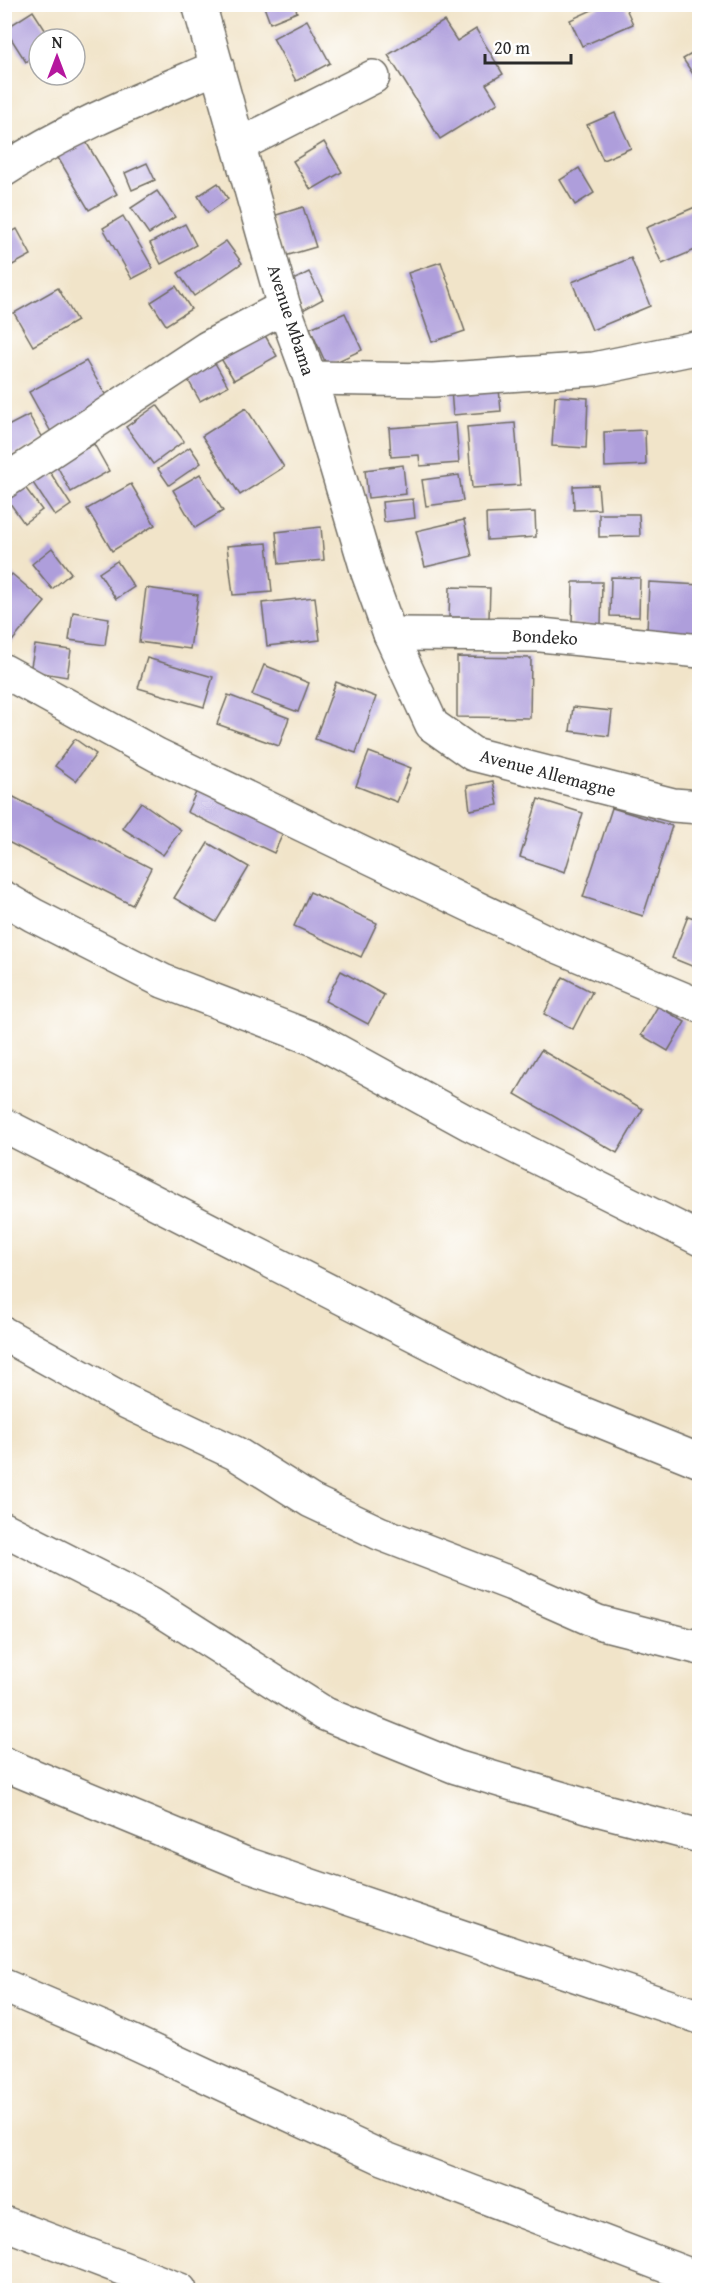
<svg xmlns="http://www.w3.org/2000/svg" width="704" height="2295" font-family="'Gentium Book Plus',serif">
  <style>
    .building { fill: #ae9edb }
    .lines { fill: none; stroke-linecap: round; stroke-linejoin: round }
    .minor-casing { stroke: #706c62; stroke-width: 36 }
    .minor { stroke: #fff; stroke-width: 33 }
    .labels { text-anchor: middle; stroke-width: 6; stroke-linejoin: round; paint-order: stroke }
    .street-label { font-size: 18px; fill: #2b2b2b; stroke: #fff }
  </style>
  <rect width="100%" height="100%" fill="#fff"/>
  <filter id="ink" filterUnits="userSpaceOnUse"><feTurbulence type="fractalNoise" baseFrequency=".0167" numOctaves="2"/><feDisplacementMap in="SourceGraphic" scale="12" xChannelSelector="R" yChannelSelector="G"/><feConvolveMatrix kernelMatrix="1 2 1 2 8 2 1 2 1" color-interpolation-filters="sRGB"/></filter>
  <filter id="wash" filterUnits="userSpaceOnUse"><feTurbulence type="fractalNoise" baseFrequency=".008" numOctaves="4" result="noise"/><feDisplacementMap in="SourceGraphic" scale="24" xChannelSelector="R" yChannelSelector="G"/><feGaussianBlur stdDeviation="1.35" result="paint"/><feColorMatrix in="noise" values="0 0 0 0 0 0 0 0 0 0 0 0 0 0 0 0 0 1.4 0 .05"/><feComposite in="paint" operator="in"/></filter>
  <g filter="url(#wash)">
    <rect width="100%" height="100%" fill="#f1e4c9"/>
    <g id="blocks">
      <g class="building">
        <path d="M263,4H294L297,12L270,23Z"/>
        <path d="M605,4H624L633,24L582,46L570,20Z"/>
        <path d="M33,11L51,39H39V54L26,62L5,29Z"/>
        <path d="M307,20L330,63L296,81L273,38Z"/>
        <path d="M444,21L457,41L476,29L503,74L486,84L498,103L440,139L388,55Z"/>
        <path d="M700,49V75L695,77L683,59Z"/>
        <path d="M615,113L631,148L603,160L587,125Z"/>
        <path d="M82,135L117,194L89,210L54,151Z"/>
        <path d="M324,142L342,172L311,190L293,161Z"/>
        <path d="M147,163L155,180L132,190L125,173Z"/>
        <path d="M579,168L594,193L575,205L560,180Z"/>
        <path d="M218,183L228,199L208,213L198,196Z"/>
        <path d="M157,191L175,217L149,234L131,208Z"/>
        <path d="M700,205V259L695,250L662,264L646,228Z"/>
        <path d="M303,207L316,247L285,256L273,216Z"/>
        <path d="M123,216L153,268L132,279L103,228Z"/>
        <path d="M185,224L196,245L161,264L150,243Z"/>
        <path d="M17,229L31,255L7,268L4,236Z"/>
        <path d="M226,241L242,263L194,296L178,273Z"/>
        <path d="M631,258L650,306L592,330L572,282Z"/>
        <path d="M441,262L465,331L432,342L408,273Z"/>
        <path d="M309,272L323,299L303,310L289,282Z"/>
        <path d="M176,286L191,309L166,325L151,302Z"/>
        <path d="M58,288L77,321L33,346L14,313Z"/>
        <path d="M345,313L362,350L327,366L310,328Z"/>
        <path d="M263,332L277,356L234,380L220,357Z"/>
        <path d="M86,361L109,401L51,432L29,392Z"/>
        <path d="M215,363L228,386L200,401L187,378Z"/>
        <path d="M499,388L501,411L453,415L451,390Z"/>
        <path d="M555,396L588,398L586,448L552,446Z"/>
        <path d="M157,405L184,441L153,464L126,427Z"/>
        <path d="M246,408L284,467L240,495L202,436Z"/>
        <path d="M29,415L43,440L12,456L4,442V428Z"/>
        <path d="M456,423L459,463L420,466L419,455L391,457L389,428Z"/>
        <path d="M515,423L520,485L472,488L467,427Z"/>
        <path d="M645,430L646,465L605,467L604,432Z"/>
        <path d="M94,444L109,471L71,492L56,464Z"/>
        <path d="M190,447L201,463L169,485L158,469Z"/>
        <path d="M403,465L406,494L368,498L365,470Z"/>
        <path d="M48,469L71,505L55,516L31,480Z"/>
        <path d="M200,474L223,511L195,528L173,490Z"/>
        <path d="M459,475L463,501L426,506L422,480Z"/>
        <path d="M131,484L155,525L112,551L87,509Z"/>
        <path d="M598,485L600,509L574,510L573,486Z"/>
        <path d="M24,486L42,510L24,523L7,499Z"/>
        <path d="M413,499L415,518L384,522L382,502Z"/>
        <path d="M535,512L536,537L487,540L486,514Z"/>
        <path d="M599,514H639L640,536L599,537Z"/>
        <path d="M464,520L472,556L425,567L416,531Z"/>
        <path d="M321,527L324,560L279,564L276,532Z"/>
        <path d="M698,534H700V569H696Z"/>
        <path d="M267,543L272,592L233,595L227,546Z"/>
        <path d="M52,548L71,573L52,589L32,564Z"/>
        <path d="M117,561L134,587L116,599L99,573Z"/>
        <path d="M12,574L45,602L8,646L4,643V583Z"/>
        <path d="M611,577L640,578L639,617L610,616Z"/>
        <path d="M573,582H602L601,626L572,625Z"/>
        <path d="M649,582L700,585V634L647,632Z"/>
        <path d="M450,587L490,588L489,618L449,617Z"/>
        <path d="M146,588L198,595L190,649L139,642Z"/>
        <path d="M315,597L320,640L267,646L262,603Z"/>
        <path d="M73,612L109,618L105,645L69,640Z"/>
        <path d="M35,645L71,650L67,677L30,671Z"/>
        <path d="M457,657L531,658L530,718L457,717Z"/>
        <path d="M147,658L213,677L204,707L138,688Z"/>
        <path d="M264,665L309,683L298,712L252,695Z"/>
        <path d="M336,682L376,697L356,753L315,739Z"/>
        <path d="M228,695L289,718L279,746L217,724Z"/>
        <path d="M573,707L612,711L609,736L570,731Z"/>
        <path d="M75,739L96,754L76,781L55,766Z"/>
        <path d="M369,752L411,768L397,802L356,786Z"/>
        <path d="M493,781L498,805L470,810L467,786Z"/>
        <path d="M198,788L285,829L274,853L187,812Z"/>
        <path d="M4,792L151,868L132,905L4,840Z"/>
        <path d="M538,799L583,813L565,872L520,857Z"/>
        <path d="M141,802L181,830L163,855L122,828Z"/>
        <path d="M612,808L672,826L643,916L583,897Z"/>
        <path d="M208,843L249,867L216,922L174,898Z"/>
        <path d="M310,892L377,923L361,957L294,926Z"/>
        <path d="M688,916L700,920L699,969L672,958Z"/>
        <path d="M341,971L384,995L368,1024L325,1001Z"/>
        <path d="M563,977L592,992L573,1029L544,1014Z"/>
        <path d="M658,1006L685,1022L668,1051L641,1035Z"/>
        <path d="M541,1050L643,1109L617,1153L515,1094Z"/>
      </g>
    </g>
  </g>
  <g filter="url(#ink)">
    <use href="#blocks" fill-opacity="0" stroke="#706c62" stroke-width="1.5"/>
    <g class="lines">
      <g class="minor-casing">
        <g id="minor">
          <path d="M199,4L284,307L310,378L368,573L390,634L432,725L473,754L673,805L700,807"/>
          <path d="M239,145L373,77"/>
          <path d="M4,170C71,126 144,98 217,67"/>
          <path d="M310,378L433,380L594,369L700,347"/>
          <path d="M4,482L207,348L284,307"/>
          <path d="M390,634L541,635L700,651"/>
          <path d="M4,671L157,755L545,941L700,1006"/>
          <path d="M4,898L33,915L163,981L317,1040L470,1124L700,1239"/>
          <path d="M4,1125L517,1387L700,1461"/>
          <path d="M4,1334L127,1402L235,1453L311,1501L379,1533L512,1584L598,1622L700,1648"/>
          <path d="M4,1529L150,1603L325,1714L456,1767L597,1809L700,1836"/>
          <path d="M4,1764L243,1863L700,2017"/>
          <path d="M4,1986L105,2029L383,2158L700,2279"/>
          <path d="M4,2223L180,2290"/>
        </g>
      </g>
      <use href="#minor" class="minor"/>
    </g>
  </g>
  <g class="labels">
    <g class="street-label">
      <text transform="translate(291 320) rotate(72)" y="6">Avenue Mbama</text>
      <text transform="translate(545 637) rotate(3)" y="6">Bondeko</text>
      <text transform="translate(548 773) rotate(15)" y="6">Avenue Allemagne</text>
    </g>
  </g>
  <rect width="704" height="2295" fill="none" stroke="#fff" stroke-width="24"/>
  <g transform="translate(57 57)"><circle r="28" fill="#ffffff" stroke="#aaaaaa" stroke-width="1.5"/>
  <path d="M0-4.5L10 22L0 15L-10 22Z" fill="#b5179e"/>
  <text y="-9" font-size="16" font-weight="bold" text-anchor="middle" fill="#2b2b2b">N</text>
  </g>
  <path d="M485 54v9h86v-9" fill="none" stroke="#2b2b2b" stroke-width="3"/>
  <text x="494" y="54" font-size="18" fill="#2b2b2b" stroke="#ffffff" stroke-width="4.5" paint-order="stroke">20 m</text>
</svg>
